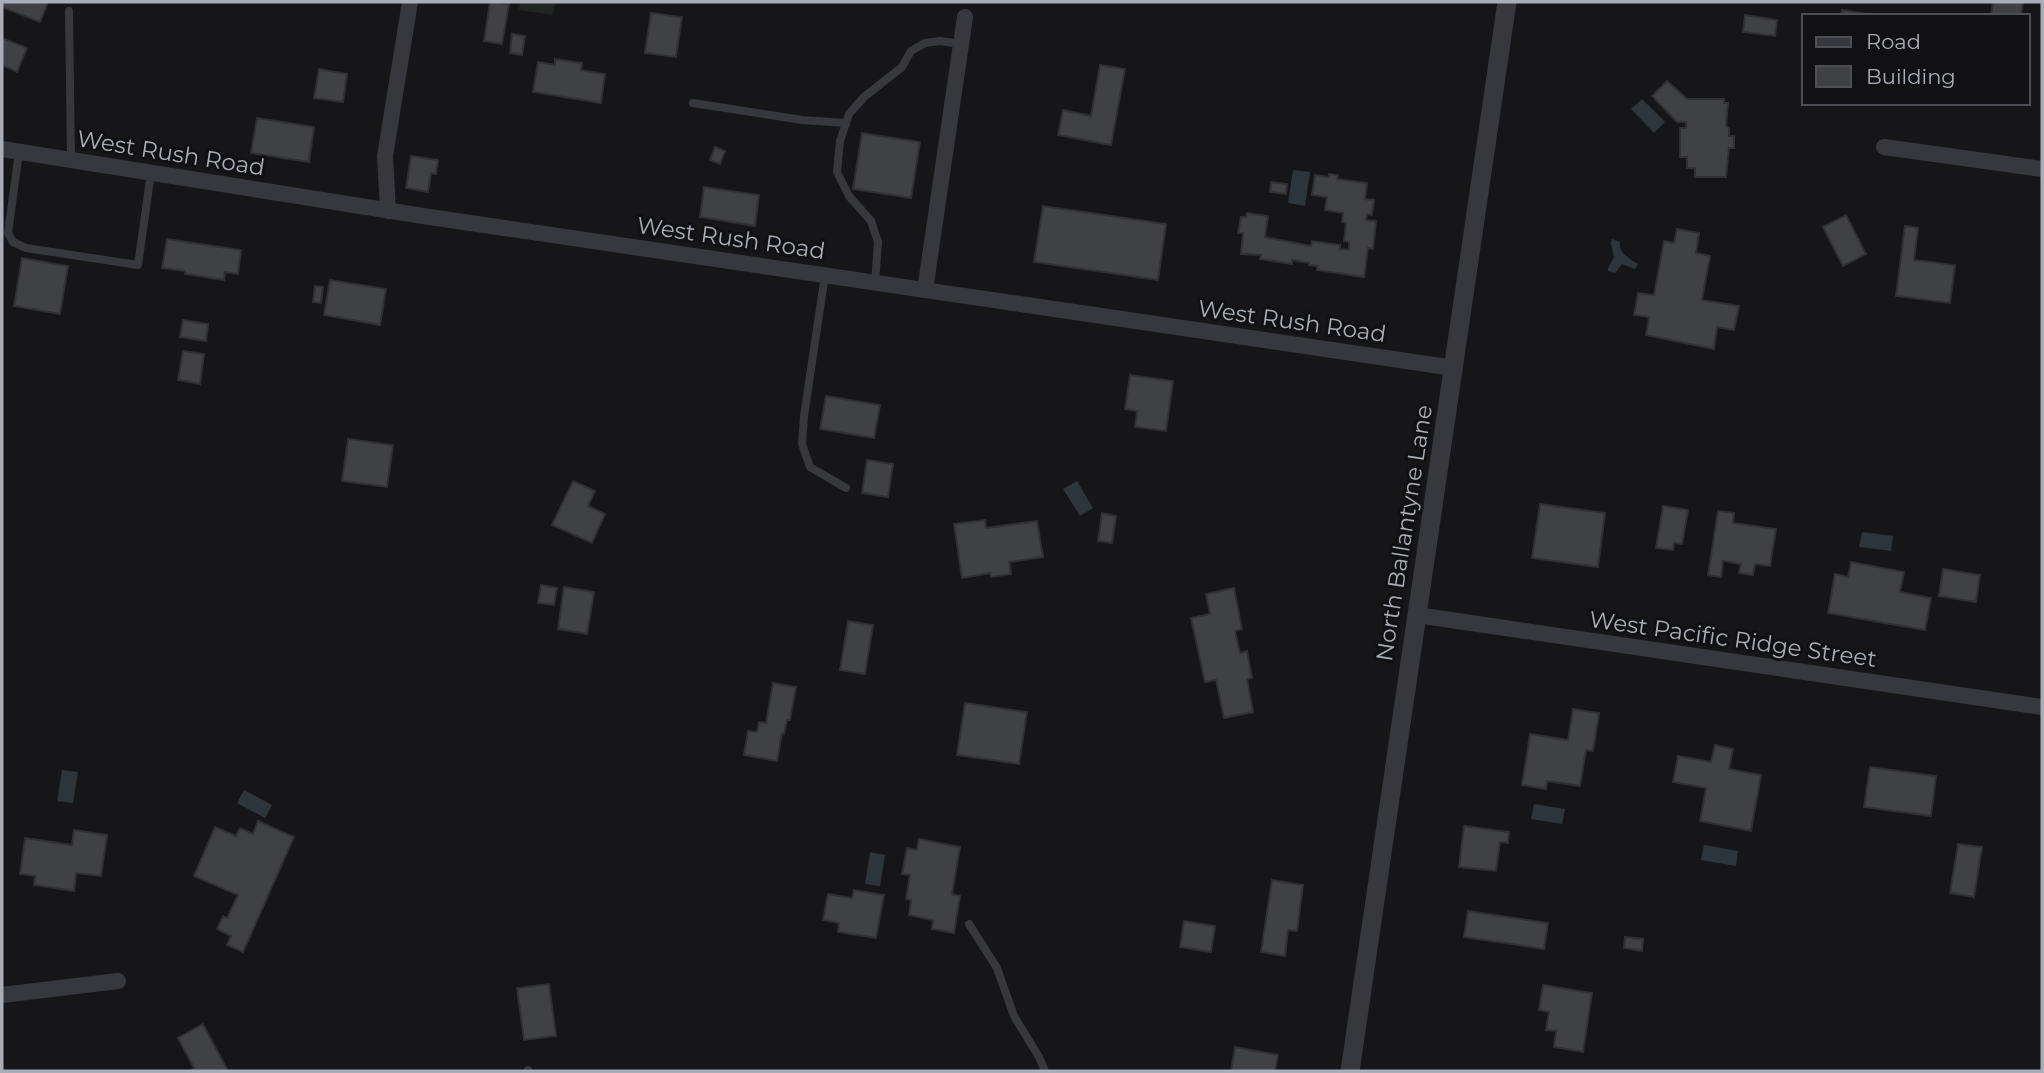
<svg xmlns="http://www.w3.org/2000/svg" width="2044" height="1073" font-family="Montserrat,sans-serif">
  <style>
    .green { fill: #1e261f }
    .water { fill: #2c353c }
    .building { fill: #404145; stroke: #303034; stroke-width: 2 }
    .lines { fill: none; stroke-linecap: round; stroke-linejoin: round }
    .service { stroke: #37383d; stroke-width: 8 }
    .minor { stroke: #37383d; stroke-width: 16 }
    .tertiary { stroke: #37383d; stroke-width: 19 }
    .labels { text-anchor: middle; stroke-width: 6; stroke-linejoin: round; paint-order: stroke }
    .street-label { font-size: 23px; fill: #a8adb8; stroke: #111113 }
  </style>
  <rect width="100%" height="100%" fill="#161618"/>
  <path class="green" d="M520,2H555L553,15L519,10Z"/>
  <g class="water">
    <path d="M1642,99L1665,122L1654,133L1631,109Z"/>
    <path d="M1293,170L1310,172L1305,206L1288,203Z"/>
    <path d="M1612,239L1620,242C1618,252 1630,260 1638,264L1635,269L1622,264L1615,273L1608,271V268L1614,257L1611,243Z"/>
    <path d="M1077,481L1093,508L1080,516L1063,489Z"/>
    <path d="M1862,532L1893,536L1891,551L1859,547Z"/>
    <path d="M62,770L78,772L73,803L57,801Z"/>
    <path d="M244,790L272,805L265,818L237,803Z"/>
    <path d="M1534,804L1565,809L1562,824L1531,819Z"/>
    <path d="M1704,845L1738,851L1736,866L1701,860Z"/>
    <path d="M870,852L885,855L880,886L865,884Z"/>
  </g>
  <g class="building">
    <path d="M2,2H48L40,22L2,7Z"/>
    <path d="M490,2L509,4L502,44L484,41Z"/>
    <path d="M1993,2H2023L2021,16H1991Z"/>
    <path d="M1842,10L1867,14V16H1841Z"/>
    <path d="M651,13L682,17L676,57L645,53Z"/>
    <path d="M1745,15L1777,20L1775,36L1743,32Z"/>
    <path d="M512,34L525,36L522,55L510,53Z"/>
    <path d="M2,38L27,48L17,72L2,65Z"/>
    <path d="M555,59L582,63L581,70L605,74L601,103L533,92L538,62L555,65Z"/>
    <path d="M1100,65L1125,69L1111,145L1058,135L1063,110L1091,116Z"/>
    <path d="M319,69L347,74L343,102L314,98Z"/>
    <path d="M1667,81L1687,99H1724V103H1728L1726,126L1729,128V136H1734V148H1729L1726,177H1695V168H1687V157H1680V128H1686V122H1677L1652,96Z"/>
    <path d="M257,118L314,127L309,162L251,153Z"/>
    <path d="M862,133L920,142L911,198L853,189Z"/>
    <path d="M715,147L725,151L720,164L710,160Z"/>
    <path d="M411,156L438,160L436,174L431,173L428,192L406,188Z"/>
    <path d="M1329,174L1338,175L1337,179L1367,183L1365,199L1374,200L1372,215L1367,214L1366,220L1376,221L1373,249L1368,248L1364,277L1317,270V266L1309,265V263L1292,260V264L1260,259L1261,255L1241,254L1243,233H1238L1241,217H1246L1247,213L1268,216L1265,237L1311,246L1312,241L1340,245V249L1349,250V242L1344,241L1346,223L1342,222L1343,213L1325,210L1327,197L1312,195L1315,175L1329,177Z"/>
    <path d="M1271,182L1287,184L1286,194L1270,192Z"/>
    <path d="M704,187L759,195L755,226L700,217Z"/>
    <path d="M1043,206L1166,224L1158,280L1034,262Z"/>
    <path d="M1846,215L1866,254L1843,266L1823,227Z"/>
    <path d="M1905,226L1918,228L1914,260L1955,265L1950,303L1896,296Z"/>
    <path d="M1677,229L1699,233L1696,253L1710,256L1702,300L1739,306L1734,330L1717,327L1714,349L1646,335L1649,317L1634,315L1638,293L1654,295L1664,241L1674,243Z"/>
    <path d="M167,239L241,250L238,274L225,272L224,280L185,274V271L162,268Z"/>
    <path d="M22,258L68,266L60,314L14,306Z"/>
    <path d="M330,280L386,289L380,325L324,315Z"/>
    <path d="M315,286L323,287L321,303L313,302Z"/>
    <path d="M183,320L208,324L206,341L180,337Z"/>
    <path d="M183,351L204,354L200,384L178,380Z"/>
    <path d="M1130,375L1173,381L1166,431L1135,427L1137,411L1125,409Z"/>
    <path d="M826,396L880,405L874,438L820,429Z"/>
    <path d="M348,439L393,445L387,487L342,481Z"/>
    <path d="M867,460L893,464L888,497L862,493Z"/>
    <path d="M573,481L595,491L588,506L605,514L592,543L552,525Z"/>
    <path d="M1540,504L1605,513L1598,567L1532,558Z"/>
    <path d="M1663,506L1688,510L1682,544L1674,543L1673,550L1656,548Z"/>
    <path d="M1718,511L1734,513L1733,523L1776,529L1770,566L1755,564L1753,575L1739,573L1741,564L1723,561L1721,577L1708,575Z"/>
    <path d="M1102,513L1116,516L1112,543L1098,541Z"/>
    <path d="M985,520L986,528L1037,521L1043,557L1009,562L1011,574L991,577L990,573L962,578L954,524Z"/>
    <path d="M1851,562L1904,572L1900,592L1931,598L1925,630L1828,613L1835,574L1848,577Z"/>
    <path d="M1943,569L1980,575L1976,602L1939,596Z"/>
    <path d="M541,585L557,588L554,605L538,603Z"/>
    <path d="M564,587L594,592L587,634L558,629Z"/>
    <path d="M1234,588L1242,629L1235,631L1240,653L1247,651L1252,678L1247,679L1253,712L1224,718L1216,680L1205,682L1191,618L1210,614L1206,594Z"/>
    <path d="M848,621L873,625L865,674L840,670Z"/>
    <path d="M773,683L796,687L790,720H787L784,734L782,733L777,761L744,755L748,731L757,732L759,722L766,723Z"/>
    <path d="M965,703L1027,712L1019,764L957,755Z"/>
    <path d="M1573,709L1599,713L1593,751L1586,750L1580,786L1547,781L1546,789L1522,785L1530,734L1568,740Z"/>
    <path d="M1715,745L1733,749L1729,769L1761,775L1751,831L1700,821L1706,788L1673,782L1678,756L1711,762Z"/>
    <path d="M1870,767L1936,776L1931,816L1864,807Z"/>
    <path d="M258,821L294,837L243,952L227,945L231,936L217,929L223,916L227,918L238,895L194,876L215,827L236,836L240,828L253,834Z"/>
    <path d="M1464,826L1509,832L1508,843L1500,842L1496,871L1459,867Z"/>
    <path d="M74,830L107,835L101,876L76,873L74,891L34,885L35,876L20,874L25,838L72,845Z"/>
    <path d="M919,839L960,847L952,894L960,896L954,933L932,929L933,920L909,915L911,900L906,899L910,875L902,874L907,848L917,850Z"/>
    <path d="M1958,844L1982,847L1974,897L1950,893Z"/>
    <path d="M1272,880L1303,885L1297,931L1288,930L1285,956L1261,952Z"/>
    <path d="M854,890L884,895L876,938L838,932L839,923L823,920L828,894L852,898Z"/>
    <path d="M1468,911L1548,923L1544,949L1464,937Z"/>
    <path d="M1184,921L1215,926L1211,952L1180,947Z"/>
    <path d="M1625,937L1643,939L1642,951L1624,948Z"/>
    <path d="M549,984L556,1036L524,1040L517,988Z"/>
    <path d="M1543,985L1592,993L1583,1052L1554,1047L1556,1031L1546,1030L1549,1012L1539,1010Z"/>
    <path d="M203,1024L228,1071H189L194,1068L178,1038Z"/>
    <path d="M1235,1047L1278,1055L1275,1071H1231Z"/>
  </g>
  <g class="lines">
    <g class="service">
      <path d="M69,11L71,160"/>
      <path d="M693,103L802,120L846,123"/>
      <path d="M19,152L8,233L13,242L26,248L138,265L151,173"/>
      <path d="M825,275L804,416L802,444L810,467L846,488"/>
      <path d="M875,283L878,242L871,221L849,196L837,172L840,141L849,114L864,97L902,67L911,51L925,43L940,41L961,44"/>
      <path d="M969,924L997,968L1014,1016L1039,1057L1045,1071"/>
      <path d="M528,1070V1071"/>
    </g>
    <g class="minor">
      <path d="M1884,147L2042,169"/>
      <path d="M2,149L423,216L1454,368"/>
      <path d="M388,211L385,156L410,2"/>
      <path d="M925,290L965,17"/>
      <path d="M1417,615L2042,707"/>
      <path d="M2,995L118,981"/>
    </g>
    <path class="tertiary" d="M1350,1071L1507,2"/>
  </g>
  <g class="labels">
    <g class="street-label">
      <text transform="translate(171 153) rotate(9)" y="8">West Rush Road</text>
      <text transform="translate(731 238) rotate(8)" y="8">West Rush Road</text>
      <text transform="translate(1292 321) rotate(8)" y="8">West Rush Road</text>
      <text transform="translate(1404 533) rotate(-81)" y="8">North Ballantyne Lane</text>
      <text transform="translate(1733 639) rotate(8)" y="8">West Pacific Ridge Street</text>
    </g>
  </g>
  <rect width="2044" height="1073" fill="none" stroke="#a8adb8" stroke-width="7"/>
  <rect x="1802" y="14" width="228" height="91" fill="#111113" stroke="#4d4f55" stroke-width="2"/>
  <rect x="1816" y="37" width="35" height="10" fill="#37383d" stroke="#4d4f55" stroke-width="2"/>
  <text x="1866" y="49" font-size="21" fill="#a8adb8">Road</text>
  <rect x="1816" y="66" width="35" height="21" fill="#404145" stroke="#4d4f55" stroke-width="2"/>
  <text x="1866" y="84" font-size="21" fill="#a8adb8">Building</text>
</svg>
